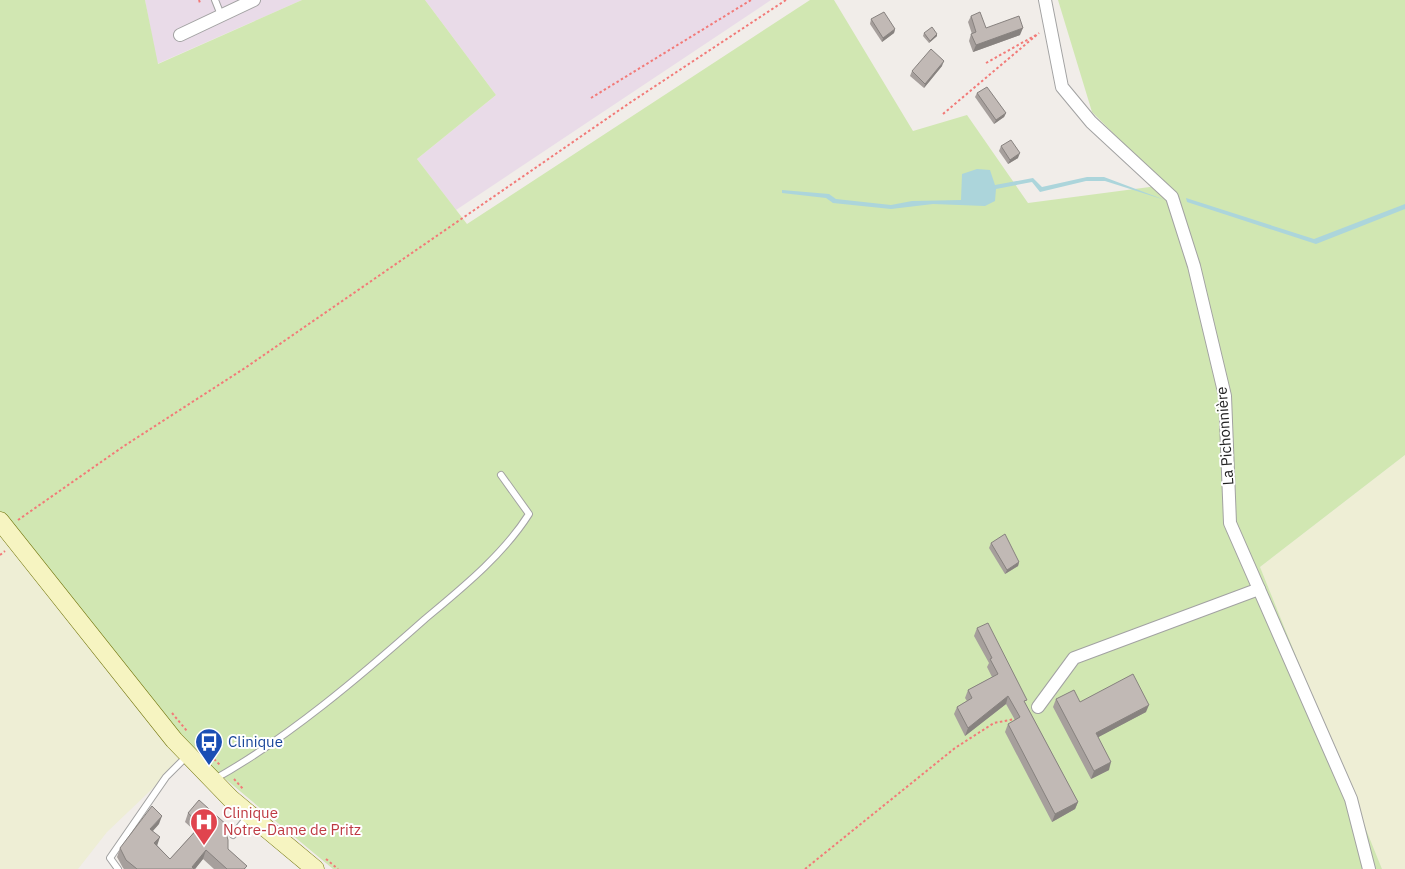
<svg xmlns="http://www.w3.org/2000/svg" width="1405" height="869" font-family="'IBM Plex Sans',sans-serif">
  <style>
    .industrial { fill: #e9dbe8 }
    .farmland { fill: #eeeed5 }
    .grass { fill: #d1e7b2 }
    .water { fill: #acd5db }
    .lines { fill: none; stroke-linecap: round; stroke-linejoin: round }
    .lane-casing { stroke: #a2a2a2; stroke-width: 8 }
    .street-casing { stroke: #a2a2a2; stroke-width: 14 }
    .secondary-casing { stroke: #72750c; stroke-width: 19 }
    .path { stroke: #f27a78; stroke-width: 2; stroke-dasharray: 2.5 2.5; stroke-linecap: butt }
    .lane { stroke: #fff; stroke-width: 6 }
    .street { stroke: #fff; stroke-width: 12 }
    .secondary { stroke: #f6f4c1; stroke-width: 18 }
    .wall { fill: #a69f9c }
    .shaded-wall { fill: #87827f }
    .building { fill: #c1b9b5; stroke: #87827f }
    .labels { text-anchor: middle; stroke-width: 4; stroke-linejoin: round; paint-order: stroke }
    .street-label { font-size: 15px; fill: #212121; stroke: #fff }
    .transit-label { font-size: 15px; fill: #164399; stroke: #fff; text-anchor: start }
    .health-label { font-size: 15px; fill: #be3a42; stroke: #fff; text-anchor: start }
  </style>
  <rect width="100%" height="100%" fill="#f1ede9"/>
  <g class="industrial">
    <path d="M145,0H302L157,64Z"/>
    <path d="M425,0H771L456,210L417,159L496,95Z"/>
  </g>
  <g class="farmland">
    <path d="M1405,455V869H1382L1260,567Z"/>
    <path d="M0,517L192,751L107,832L78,869H0Z"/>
  </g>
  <path class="grass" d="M0,0H145L158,64L302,0H425L496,95L417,159L467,224L810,0H834L913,131L967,115L1028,203L1165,185L1092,112L1058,0H1405V455L1260,567L1382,869H333L192,751L0,517Z"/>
  <g class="water">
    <path d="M977,169L990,170L995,185L1033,178L1042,187L1087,177H1104L1165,200L1105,181H1086L1040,192L1032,182L996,189L995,201L985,206L933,204L891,209L833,203L826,198L782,193V190L829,194L836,199L891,205L912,201L961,200L962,174Z"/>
    <path d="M1186,198L1314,239L1405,204V209L1316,244L1187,202Z"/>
  </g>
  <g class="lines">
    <g class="lane-casing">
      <g id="lane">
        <path d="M215,0L221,15"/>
        <path d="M213,780C287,739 362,675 425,619C462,588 503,555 529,514L501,475"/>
        <path d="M233,835L249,815"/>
        <path d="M118,869L110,858L166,777L187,756"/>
      </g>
    </g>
    <g class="street-casing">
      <g id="street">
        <path d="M1045,0L1062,87L1091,122L1172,197L1194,266L1225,396L1230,523L1351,799L1369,869"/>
        <path d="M180,35L254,0"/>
        <path d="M1038,707L1074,658L1259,589"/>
      </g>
    </g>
    <g class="secondary-casing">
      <path id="secondary" d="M0,521L174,740L231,799L315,869"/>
    </g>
    <g class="path">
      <path d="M199,0L200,3"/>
      <path d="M986,63L1036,35"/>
      <path d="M591,98L751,0"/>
      <path d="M943,114L1039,33"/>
      <path d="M18,520L124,446L245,368L631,102L786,0"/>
      <path d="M0,555L5,551"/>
      <path d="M172,713L187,731"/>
      <path d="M207,752L220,765"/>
      <path d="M234,779L244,790"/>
      <path d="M326,859L338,869"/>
      <path d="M805,869L955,748L994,723L1015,719"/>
    </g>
    <use href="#lane" class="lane"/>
    <use href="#street" class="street"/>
    <use href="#secondary" class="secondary"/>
  </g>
  <g class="wall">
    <path d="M971,16L986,28L1020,35L973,52L969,41L971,34H972L968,22Z"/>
    <path d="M871,19L895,29L894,33L882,42L870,24Z"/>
    <path d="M924,33L937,34V36L929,43L923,36Z"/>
    <path d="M942,66L924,88L910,76L912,71Z"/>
    <path d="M977,93L1006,113L1004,117L994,124L975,97Z"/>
    <path d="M1001,146L1018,158L1008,164L999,151Z"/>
    <path d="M991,543L1019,562L1018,566L1005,574L989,548Z"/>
    <path d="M977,628L1025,703L1078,802L1075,809L1052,822L1005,732L1008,724L1015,720L1006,704L965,736L954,714L957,707L967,701L965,698L968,690L992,677L987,667L989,663L974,636Z"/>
    <path d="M1056,699L1080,702L1146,712L1098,737L1109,770L1091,779L1053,707Z"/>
    <path d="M188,813L225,832L228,849L247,866L245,869H214L203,859L195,869H124L123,868L117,857L120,848L159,824L153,831L157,845L170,859L195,831L185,822Z"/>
  </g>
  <g class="shaded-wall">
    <path d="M1023,28L1020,35L973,52L976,45Z"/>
    <path d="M895,29L894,33L882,42L883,38Z"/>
    <path d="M937,34V36L929,43L930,41Z"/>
    <path d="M944,61L942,66L924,88L925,84Z"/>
    <path d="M1006,113L1004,117L994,124L996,120Z"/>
    <path d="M1020,153L1018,158L1008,164L1010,160Z"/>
    <path d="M1019,562L1018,566L1005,574L1007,570Z"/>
    <path d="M1008,696L1006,704L965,736L968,728Z"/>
    <path d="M1149,705L1146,712L1093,740L1096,733Z"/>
    <path d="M1111,762L1109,770L1091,779L1094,771Z"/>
    <path d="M1078,802L1075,809L1052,822L1055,814Z"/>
    <path d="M162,816L159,824L147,837L150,829Z"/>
    <path d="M160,837L157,846L154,843Z"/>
    <path d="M206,850L203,859L195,869L192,867Z"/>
  </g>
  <g class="building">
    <path d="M884,12L895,29L883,38L871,19Z"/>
    <path d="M980,12L986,28L1019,16L1023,28L976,45L971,34L976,32L971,16Z"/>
    <path d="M932,27L937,34L930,41L924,33Z"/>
    <path d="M931,49L944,61L925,84L912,71Z"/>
    <path d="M987,87L1006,113L996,120L977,93Z"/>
    <path d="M1011,140L1020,153L1010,160L1001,146Z"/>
    <path d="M1005,534L1019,562L1007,570L991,543Z"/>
    <path d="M988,623L1027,700L1024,701L1078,802L1055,814L1008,724L1020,717L1008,696L968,728L957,707L972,698L968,690L998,674L990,659L992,658L977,628Z"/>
    <path d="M1133,674L1149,705L1096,733L1111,762L1094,771L1056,699L1074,690L1080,702Z"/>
    <path d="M199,800L228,826L225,829L228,840V849L247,866L244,869H227L206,850L192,867L194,869H137L126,860L120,848L152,806L162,816L150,829L160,837L154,843L170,859L201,825L188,813Z"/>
  </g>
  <defs>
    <g id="bus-pin" transform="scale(1.4375)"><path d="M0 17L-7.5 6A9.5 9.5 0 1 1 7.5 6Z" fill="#1a4fb4" stroke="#fff"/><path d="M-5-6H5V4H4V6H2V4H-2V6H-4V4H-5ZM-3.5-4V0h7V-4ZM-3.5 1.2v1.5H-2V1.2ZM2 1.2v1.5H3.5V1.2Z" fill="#fff"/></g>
    <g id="hospital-pin" transform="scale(1.4375)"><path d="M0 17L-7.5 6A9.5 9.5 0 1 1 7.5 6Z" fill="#e0444e" stroke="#fff"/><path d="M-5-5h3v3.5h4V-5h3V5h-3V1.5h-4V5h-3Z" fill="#fff"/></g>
  </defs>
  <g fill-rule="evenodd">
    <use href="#bus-pin" x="209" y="742"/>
    <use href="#hospital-pin" x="204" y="822"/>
  </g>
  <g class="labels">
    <g class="street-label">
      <text transform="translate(1225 436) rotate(-94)" y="5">La Pichonnière</text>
    </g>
    <g class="transit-label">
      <text x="228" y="747">Clinique</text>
    </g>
    <g class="health-label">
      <text x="223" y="818">Clinique<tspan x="223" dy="17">Notre-Dame de Pritz</tspan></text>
    </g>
  </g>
</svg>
